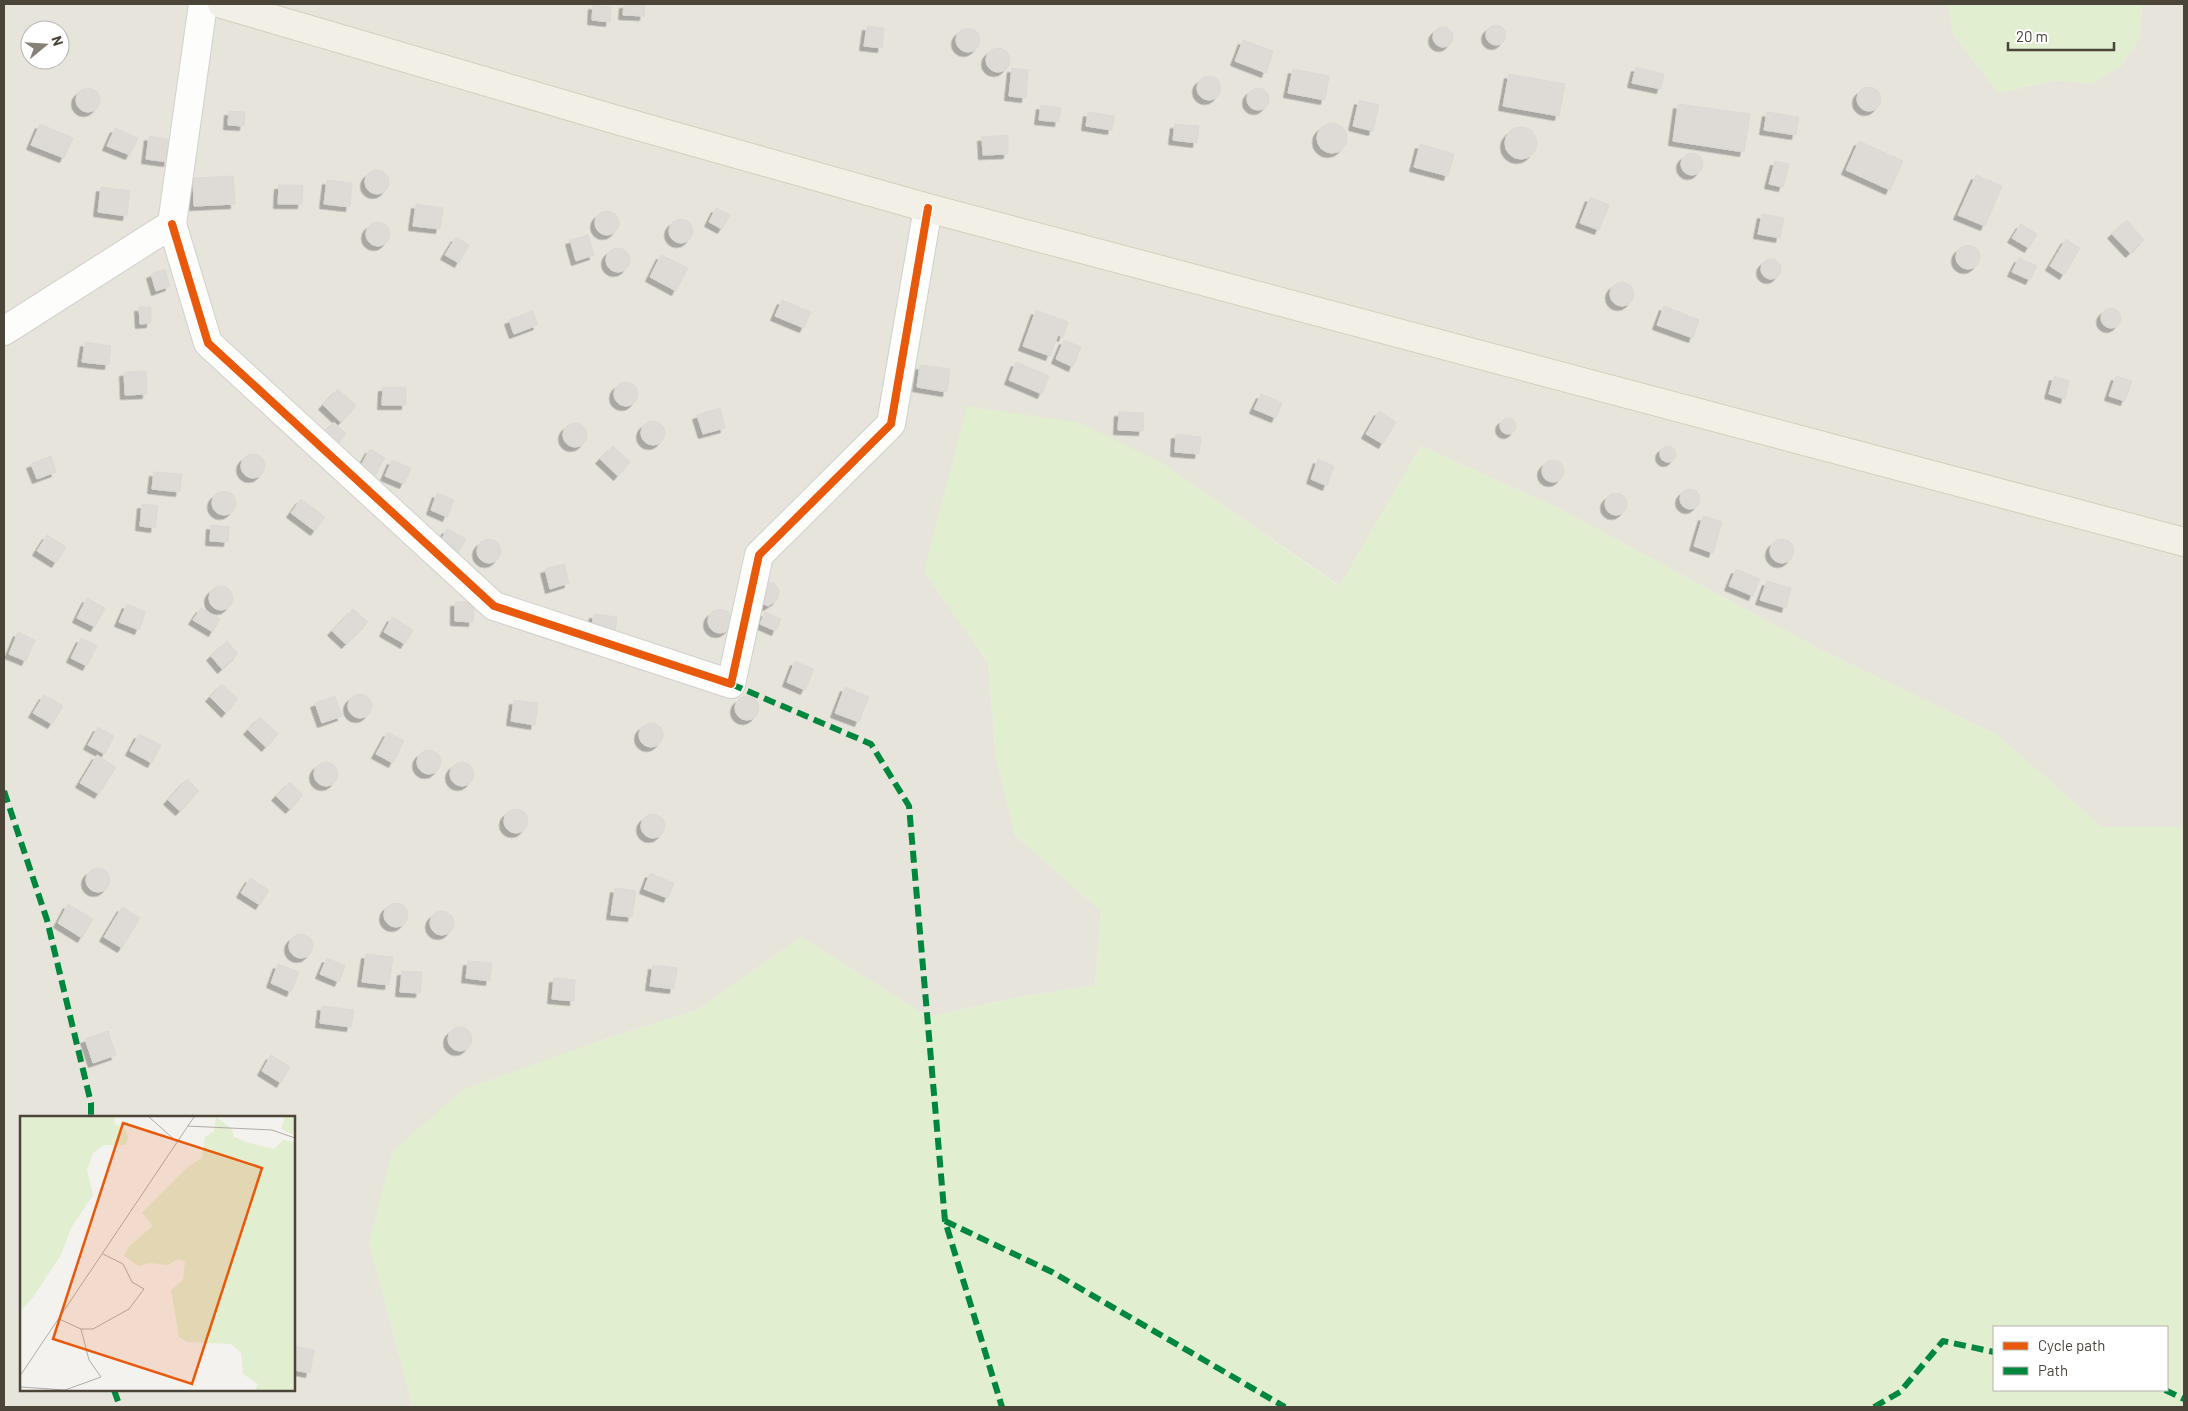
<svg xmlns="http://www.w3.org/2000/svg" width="2188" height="1411" font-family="Barlow,sans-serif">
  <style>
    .residential { fill: #e7e4dc; fill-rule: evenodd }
    .green { fill: #e1eecf; fill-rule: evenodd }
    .building { fill: #dedbd6; stroke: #dcd9d4; filter: url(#shadow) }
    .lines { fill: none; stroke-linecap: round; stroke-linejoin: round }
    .minor-casing { stroke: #d2d0cb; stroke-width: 30 }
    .primary-casing { stroke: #d6cebb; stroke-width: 30 }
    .minor { stroke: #fdfdfc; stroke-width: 28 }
    .primary { stroke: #f2efe6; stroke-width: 28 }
    .quiet { stroke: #00873e; stroke-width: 6; stroke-dasharray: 12 6; stroke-linecap: butt }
    .cycleway-casing { stroke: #fff; stroke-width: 11 }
    .cycleway { stroke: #e8590c; stroke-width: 8 }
    .inset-road { fill: none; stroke: #b0aca6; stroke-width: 1 }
    .view { fill: #e8590c; fill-opacity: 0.15; stroke: #e8590c; stroke-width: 2.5 }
    .inset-edge { fill: none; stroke: #4b4439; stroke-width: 2.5 }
  </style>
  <defs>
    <filter id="shadow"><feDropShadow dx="-4.5" dy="4.5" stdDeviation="0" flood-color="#0004"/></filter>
  </defs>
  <rect width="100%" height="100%" fill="#f4f2ee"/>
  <path class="residential" d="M4,4H1948L1953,34L1999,93L2056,80L2091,84L2121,66L2140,37L2142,4H2184V827H2102L1997,735L1821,650L1556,507L1421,446L1340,586L1160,462L924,571L988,663L996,757L1015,835L1101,911L1095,985L1009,999L928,1017L801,937L697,1010L599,1041L369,1242L413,1407H4ZM30,30H60V60H30ZM21,1117H294V1390H21Z"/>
  <g class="green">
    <path d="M1948,4H2142L2140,37L2121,66L2091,84L2056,80L1999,93L1953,34Z"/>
    <path d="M967,406L1080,423L1160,462L1339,586L1421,446L1556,507L1821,650L1997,735L2102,827H2184V1407H413L369,1242L392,1152L462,1090L599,1041L697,1010L801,937L928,1017L1009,999L1095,985L1101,911L1015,835L996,757L988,663L924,571ZM1994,1327H2167V1390H1994Z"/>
  </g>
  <g class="building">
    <path d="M624,4H645L644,16L623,15Z"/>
    <path d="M593,5L611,7L610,22L592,20Z"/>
    <circle cx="1496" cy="35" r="10"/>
    <path d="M867,26L884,28L882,48L864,46Z"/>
    <circle cx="1443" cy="37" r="10"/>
    <circle cx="968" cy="40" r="12"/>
    <path d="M1243,40L1273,51L1266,73L1235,61Z"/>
    <circle cx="998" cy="60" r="12"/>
    <path d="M1636,67L1664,74L1661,89L1632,83Z"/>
    <path d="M1012,68L1028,70L1026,98L1009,96Z"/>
    <path d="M1293,69L1329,76L1325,100L1288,93Z"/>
    <path d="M1509,74L1565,84L1559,116L1503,106Z"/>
    <circle cx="1209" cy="88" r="12"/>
    <circle cx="1869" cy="99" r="12"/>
    <circle cx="88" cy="100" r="12"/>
    <circle cx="1258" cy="99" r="11"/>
    <path d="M1359,100L1379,105L1373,131L1353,126Z"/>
    <path d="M1678,104L1750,114L1744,152L1673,141Z"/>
    <path d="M1041,105L1061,108L1059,122L1039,120Z"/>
    <path d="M229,111L245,112L244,126L228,125Z"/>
    <path d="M1088,112L1114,116L1112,130L1086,126Z"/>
    <path d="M1767,112L1799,117L1796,135L1764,130Z"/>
    <circle cx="1332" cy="138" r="15"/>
    <path d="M40,124L73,138L64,158L31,145Z"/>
    <path d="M1175,124L1199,126L1197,143L1173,140Z"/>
    <circle cx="1521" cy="143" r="16"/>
    <path d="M115,128L138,138L130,155L107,146Z"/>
    <path d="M1008,135V154L983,155L982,137Z"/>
    <path d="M149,136L171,140L168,162L146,159Z"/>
    <path d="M1859,141L1903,161L1890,190L1846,170Z"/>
    <path d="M1420,144L1454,154L1448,176L1414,167Z"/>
    <circle cx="1692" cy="164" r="11"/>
    <path d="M1775,161L1789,164L1783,187L1769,184Z"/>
    <circle cx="377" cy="182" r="12"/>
    <path d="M1976,175L2002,186L1985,226L1958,215Z"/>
    <path d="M233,176L235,204L194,206L193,178Z"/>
    <path d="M327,180L352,183L350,207L324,204Z"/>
    <path d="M279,185H303L302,204H278Z"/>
    <path d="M101,187L130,191L127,216L98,212Z"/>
    <path d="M1590,197L1609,205L1599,230L1580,223Z"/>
    <path d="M416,204L443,208L440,229L413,226Z"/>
    <path d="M716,208L730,215L722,229L709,222Z"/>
    <circle cx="607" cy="223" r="12"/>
    <path d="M1762,214L1784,218L1780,238L1758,234Z"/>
    <circle cx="681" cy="231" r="12"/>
    <path d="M2127,220L2144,240L2130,253L2112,234Z"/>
    <circle cx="378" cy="234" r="12"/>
    <path d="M2021,224L2037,234L2029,248L2012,238Z"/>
    <path d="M588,235L594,255L576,261L570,240Z"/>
    <path d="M456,237L469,245L459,263L445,255Z"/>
    <path d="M2066,239L2080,248L2064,275L2050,266Z"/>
    <circle cx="1968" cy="257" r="12"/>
    <circle cx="618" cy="260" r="12"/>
    <path d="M661,255L688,268L676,291L650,277Z"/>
    <path d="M2019,258L2037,266L2030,280L2012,272Z"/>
    <circle cx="1771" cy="269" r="10"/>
    <path d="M165,269L170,286L156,291L151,274Z"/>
    <circle cx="1622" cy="294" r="12"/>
    <path d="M782,300L811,312L804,328L775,316Z"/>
    <path d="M1664,306L1699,320L1693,338L1657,325Z"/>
    <path d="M139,307H151V323L140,324Z"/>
    <circle cx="2111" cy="318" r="10"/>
    <path d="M1036,310L1068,322L1063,337L1058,335L1050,356L1023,346Z"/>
    <path d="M532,311L538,325L514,334L509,320Z"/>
    <path d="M1064,340L1081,347L1073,367L1056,359Z"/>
    <path d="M85,342L111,346L109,365L82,362Z"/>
    <path d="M1016,362L1049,376L1042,394L1009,380Z"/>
    <path d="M920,365L950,369L947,392L917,387Z"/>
    <path d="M146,371L147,394L125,395L124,372Z"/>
    <path d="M2054,376L2069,381L2065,399L2049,394Z"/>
    <path d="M2116,376L2132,381L2125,401L2109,396Z"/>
    <circle cx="626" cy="394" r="12"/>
    <path d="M383,387H406V405H382Z"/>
    <path d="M338,389L356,406L341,422L323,405Z"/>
    <path d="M1261,394L1282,403L1276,418L1254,409Z"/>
    <path d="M720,408L725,428L703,434L697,415Z"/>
    <path d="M1379,411L1396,422L1383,444L1366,434Z"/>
    <path d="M1119,412L1144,413L1143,431L1118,430Z"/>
    <circle cx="1508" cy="426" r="8"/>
    <circle cx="653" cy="433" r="12"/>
    <path d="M334,422L346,434L332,450L318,438Z"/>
    <circle cx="575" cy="435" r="12"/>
    <path d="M1176,434L1201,437L1199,454L1175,452Z"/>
    <circle cx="1668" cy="454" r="8"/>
    <path d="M613,446L630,462L618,476L600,459Z"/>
    <path d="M370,449L385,458L372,480L358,471Z"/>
    <circle cx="253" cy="466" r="12"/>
    <path d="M51,456L56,472L37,479L31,464Z"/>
    <path d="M1318,459L1334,466L1327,486L1311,479Z"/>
    <circle cx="1553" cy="471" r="11"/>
    <path d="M392,460L411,468L404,484L385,476Z"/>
    <path d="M154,472L182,474L180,492L152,489Z"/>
    <circle cx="1690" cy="499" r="10"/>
    <circle cx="224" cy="503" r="12"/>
    <circle cx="1616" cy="504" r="11"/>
    <path d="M437,493L454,500L447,517L431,510Z"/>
    <path d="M301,499L325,517L315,531L291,513Z"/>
    <path d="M142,504L158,506L155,528L140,526Z"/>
    <path d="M1703,516L1722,522L1713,553L1694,546Z"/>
    <path d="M211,525L229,527L228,542L210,541Z"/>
    <path d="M447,529L466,539L458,553L439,544Z"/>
    <path d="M47,535L66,547L56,563L37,551Z"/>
    <circle cx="1782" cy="551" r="12"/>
    <circle cx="489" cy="551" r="12"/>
    <path d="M564,564L569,583L550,589L545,569Z"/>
    <path d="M1736,569L1760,579L1753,596L1729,586Z"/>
    <path d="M1767,581L1791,588L1786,608L1760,600Z"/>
    <path d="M765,582L774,583L779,590L777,600L768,606L759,602Z"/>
    <circle cx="221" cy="598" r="12"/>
    <path d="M87,598L105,608L95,627L77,618Z"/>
    <path d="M455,602H474L473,622L455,621Z"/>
    <path d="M127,604L146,612L139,630L119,622Z"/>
    <path d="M201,608L220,619L213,632L193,620Z"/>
    <path d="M353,609L368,622L346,644L332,631Z"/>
    <circle cx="720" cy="621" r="12"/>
    <path d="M765,612L781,619L776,631L760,624Z"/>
    <path d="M594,614L617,617L615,633L591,630Z"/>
    <path d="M392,617L413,630L405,644L384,632Z"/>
    <path d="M18,632L35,640L26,661L9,654Z"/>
    <path d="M81,638L97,646L87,666L71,658Z"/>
    <path d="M227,641L238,654L222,669L211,656Z"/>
    <path d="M795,661L814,669L805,690L787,682Z"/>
    <path d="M222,684L238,699L226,713L210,697Z"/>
    <path d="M845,687L869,697L859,722L835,713Z"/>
    <circle cx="360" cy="706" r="12"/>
    <path d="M44,695L63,706L52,724L33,713Z"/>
    <path d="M335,696L342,716L322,723L315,703Z"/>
    <circle cx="747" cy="708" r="12"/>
    <path d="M514,700L538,703L535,725L511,721Z"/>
    <path d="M260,717L278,734L266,747L248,730Z"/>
    <circle cx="651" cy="735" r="12"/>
    <path d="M98,727L114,736L105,754L88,745Z"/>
    <path d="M388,732L404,741L393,763L376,754Z"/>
    <path d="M139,734L161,745L152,763L130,751Z"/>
    <circle cx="429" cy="762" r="12"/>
    <path d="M97,755L116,767L99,794L80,783Z"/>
    <circle cx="326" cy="774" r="12"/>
    <circle cx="462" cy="774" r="12"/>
    <path d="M187,779L199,791L180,811L168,800Z"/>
    <path d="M290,782L303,795L290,809L276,796Z"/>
    <circle cx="516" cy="821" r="12"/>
    <circle cx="653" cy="826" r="12"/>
    <circle cx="98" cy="880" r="12"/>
    <path d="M650,873L674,883L668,898L644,889Z"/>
    <path d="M250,878L269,890L260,905L241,893Z"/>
    <path d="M615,888L636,891L632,917L611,915Z"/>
    <circle cx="396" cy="915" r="12"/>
    <path d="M68,904L93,919L82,938L58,923Z"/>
    <path d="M122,907L140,918L122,948L104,937Z"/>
    <circle cx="442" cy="923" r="12"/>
    <circle cx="301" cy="946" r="12"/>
    <path d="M366,954L393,957L389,985L362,982Z"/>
    <path d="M327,958L345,966L339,982L320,974Z"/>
    <path d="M468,961L492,963L490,981L466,978Z"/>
    <path d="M278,964L299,972L291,992L271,983Z"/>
    <path d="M653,965L677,968L674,989L650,986Z"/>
    <path d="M402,971L422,972L420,993L400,992Z"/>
    <path d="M554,978L575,980L574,1001L552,999Z"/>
    <path d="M322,1006L354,1010L351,1027L320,1023Z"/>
    <circle cx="460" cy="1039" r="12"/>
    <path d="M108,1031L116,1055L93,1063L85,1039Z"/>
    <path d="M271,1055L290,1067L281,1083L262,1071Z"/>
    <path d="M294,1346L314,1350L310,1373L294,1370Z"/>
  </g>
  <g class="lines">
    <g class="minor-casing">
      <g id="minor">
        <path d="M172,224L208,343L494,606L731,684L759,555L891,424L928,208"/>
        <path d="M4,331L172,224L203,4"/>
      </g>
    </g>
    <g class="primary-casing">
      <path id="primary" d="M222,4L610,118L928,208L2184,542"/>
    </g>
    <use href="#minor" class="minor"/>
    <use href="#primary" class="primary"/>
    <g class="quiet">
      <path d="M731,684L871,744L909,806L945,1221L1002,1407"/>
      <path d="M4,791L47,920L91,1103V1117"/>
      <path d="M945,1221L1052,1272L1285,1407"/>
      <path d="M114,1390L120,1407"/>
      <path d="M2165,1390L2184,1399"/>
      <path d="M1874,1407L1900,1392L1943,1341L1994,1352"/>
    </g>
    <g class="cycleway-casing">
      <path id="cycleway" d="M172,224L208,343L494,606L731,684L759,555L891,424L928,208"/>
    </g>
    <use href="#cycleway" class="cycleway"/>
  </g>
  <g transform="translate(20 1116)">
    <rect width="275" height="275" fill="#f4f2ee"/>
    <path d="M0,1H94L95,8L105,13L108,19L106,29H84L73,37L67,54L73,79L51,112L41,139L12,183L0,195ZM196,1L212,13L214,21L229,27L254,33L263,24L275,26V274H235L238,268L223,258L221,237L211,228L167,226L159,221L151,174L163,164L165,146L158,143L148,149L130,147L119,150L104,140L109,130L133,110L122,97L169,50L182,42L185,21L194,15ZM265,1H275V19L261,13Z" fill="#e1eecf"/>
    <path class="inset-road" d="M129,1L156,25M167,10L252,14L275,22M61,213H73L109,193L124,173L112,166L103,148L83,138M0,260L174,1M0,271L45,274L81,261L69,244L61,213L39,203"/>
    <path class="view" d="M103,7L242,52L172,268L33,223Z"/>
    <rect width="275" height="275" class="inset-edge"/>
  </g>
  <rect width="2188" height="1411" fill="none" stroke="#4b4439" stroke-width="10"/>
  <rect x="1993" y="1326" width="175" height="65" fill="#ffffff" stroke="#b7b4b0"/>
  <rect x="2003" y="1342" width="25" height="8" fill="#e8590c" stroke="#b7b4b0"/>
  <text x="2038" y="1351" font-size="15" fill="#4b4439">Cycle path</text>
  <rect x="2003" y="1367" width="25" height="8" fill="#00873e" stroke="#b7b4b0"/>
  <text x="2038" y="1376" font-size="15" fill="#4b4439">Path</text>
  <g transform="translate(45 45) rotate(72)"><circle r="24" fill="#ffffff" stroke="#b7b4b0"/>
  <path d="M0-4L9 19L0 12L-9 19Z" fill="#868178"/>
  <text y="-8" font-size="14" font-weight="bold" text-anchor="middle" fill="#4b4439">N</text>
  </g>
  <path d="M2008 42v8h106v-8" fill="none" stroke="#4b4439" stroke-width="2.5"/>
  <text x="2016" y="42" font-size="15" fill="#4b4439" stroke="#ffffff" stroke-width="4" paint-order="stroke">20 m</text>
</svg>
